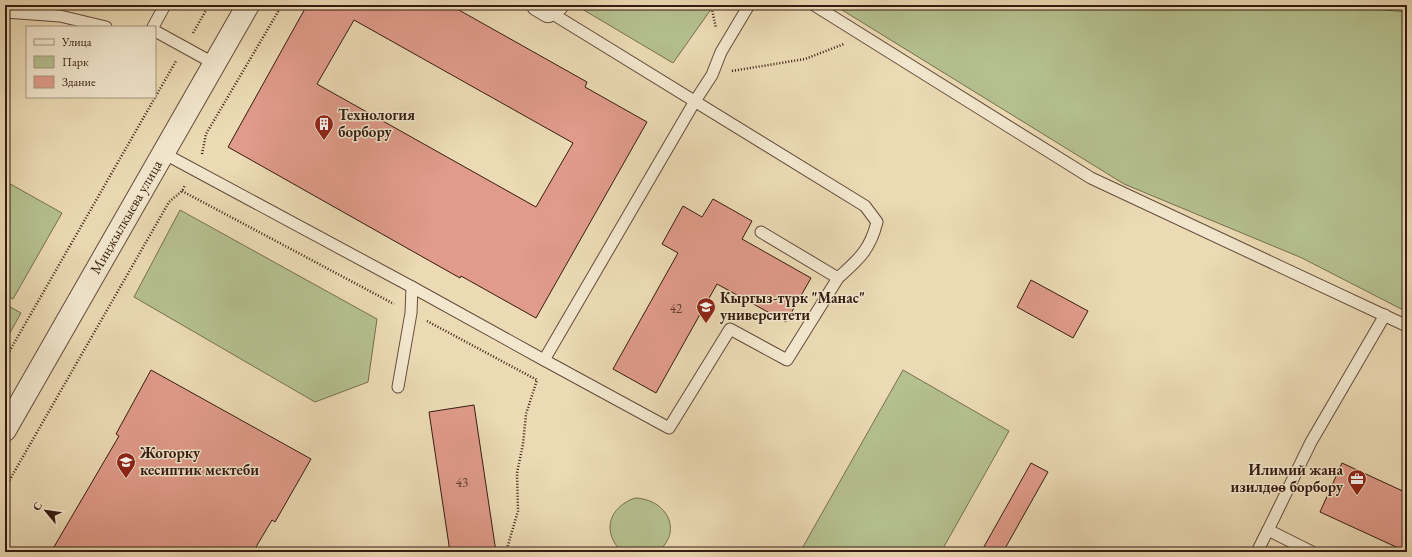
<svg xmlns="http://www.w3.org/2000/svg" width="1412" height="557" font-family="'EB Garamond',serif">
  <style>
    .green { fill: #b5c08f; stroke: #766e50 }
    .building { fill: #e09b8a; stroke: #361b11; fill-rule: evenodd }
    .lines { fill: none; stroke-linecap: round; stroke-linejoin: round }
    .service-casing { stroke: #634b3a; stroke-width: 13 }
    .minor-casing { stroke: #634b3a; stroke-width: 24 }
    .path { stroke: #361b11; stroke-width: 2.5; stroke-dasharray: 1 2; stroke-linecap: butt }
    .service { stroke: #f2e7ce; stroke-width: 11 }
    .minor { stroke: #f2e7ce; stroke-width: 22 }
    .labels { text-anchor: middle; stroke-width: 3; stroke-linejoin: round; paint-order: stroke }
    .number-label { font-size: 13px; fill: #603b2f }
    .poi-label { font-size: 15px; font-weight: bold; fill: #361b11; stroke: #f2e7ce; text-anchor: start }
    .street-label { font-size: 15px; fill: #361b11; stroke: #f2e7ce }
  </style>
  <rect width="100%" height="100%" fill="#ebdab4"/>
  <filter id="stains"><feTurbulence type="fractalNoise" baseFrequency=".005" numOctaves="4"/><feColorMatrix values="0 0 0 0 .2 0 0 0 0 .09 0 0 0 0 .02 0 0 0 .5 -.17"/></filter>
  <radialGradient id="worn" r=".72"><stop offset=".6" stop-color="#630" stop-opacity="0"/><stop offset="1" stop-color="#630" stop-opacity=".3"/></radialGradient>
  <g class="green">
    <path d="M586,5H714L673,63L582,9Z"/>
    <path d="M834,5H1334L1407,12V312L1302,258L1124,184Z"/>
    <path d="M5,181L62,213L13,299L5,295Z"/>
    <path d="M180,210L377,319L368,382L315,402L134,297Z"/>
    <path d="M5,304L21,313L5,342Z"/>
    <path d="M903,370L1009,431L941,552H800Z"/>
    <path d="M635,498C667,499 684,532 657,552H622C601,532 609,507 635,498Z"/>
  </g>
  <g class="building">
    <path d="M307,5H450L587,82L585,87L647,122L536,318L461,276L460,278L228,147ZM354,20L573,143L536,207L317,84Z"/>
    <path d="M713,199L752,221L742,239L811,278L786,322L717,284L656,393L613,369L678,253L662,244L683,206L702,217Z"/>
    <path d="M1031,280L1088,311L1073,338L1017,307Z"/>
    <path d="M151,370L311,459L275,522L272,520L253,552H51L119,436L116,434Z"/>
    <path d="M474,405L496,552H450L429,412Z"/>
    <path d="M1031,463L1048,472L1003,552H981Z"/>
    <path d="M1342,463L1407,493V552L1320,512Z"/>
  </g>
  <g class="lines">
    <g class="service-casing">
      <g id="service">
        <path d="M814,5L1091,178L1407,326"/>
        <path d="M548,11L865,206L877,222C870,250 859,259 838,278"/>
        <path d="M5,12L60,16L106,27"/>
        <path d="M153,27L165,5"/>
        <path d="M155,31L215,64"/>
        <path d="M163,153L412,287L411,313L398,387"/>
        <path d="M412,287L544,360L695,101L712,75L721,52L749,5"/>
        <path d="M544,360L669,428L730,329L787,360L838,278L761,232"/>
        <path d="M1268,530L1311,442L1385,315"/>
        <path d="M1257,552L1268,530L1312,552"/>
      </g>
    </g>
    <g class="minor-casing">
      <g id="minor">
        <path d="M538,5L548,11L557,5"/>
        <path d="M5,430L248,5"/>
      </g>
    </g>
    <g class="path">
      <path d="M711,5L716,28"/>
      <path d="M193,33L209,5"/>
      <path d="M732,71L805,59L844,44"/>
      <path d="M202,154L206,134L282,5"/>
      <path d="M182,191L394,304"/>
      <path d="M427,321L537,380L526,414L523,444L517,473L518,511L506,552"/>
      <path d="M5,359L176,61"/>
      <path d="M5,488L169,202L182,191L185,185"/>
    </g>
    <use href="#service" class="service"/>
    <use href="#minor" class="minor"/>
  </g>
  <defs>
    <g id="building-pin" transform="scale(1)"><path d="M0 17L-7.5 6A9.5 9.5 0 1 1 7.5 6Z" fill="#8f2418" stroke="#f2e7ce"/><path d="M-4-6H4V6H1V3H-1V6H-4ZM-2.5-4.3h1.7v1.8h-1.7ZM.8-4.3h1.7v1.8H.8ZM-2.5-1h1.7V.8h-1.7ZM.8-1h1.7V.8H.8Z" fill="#fff"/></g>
    <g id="university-pin" transform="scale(1)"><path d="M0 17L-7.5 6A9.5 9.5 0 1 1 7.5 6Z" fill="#8f2418" stroke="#f2e7ce"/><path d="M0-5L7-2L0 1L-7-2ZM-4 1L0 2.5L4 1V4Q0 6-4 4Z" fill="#fff"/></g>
    <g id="office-pin" transform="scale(1)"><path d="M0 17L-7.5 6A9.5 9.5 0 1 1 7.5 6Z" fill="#8f2418" stroke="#f2e7ce"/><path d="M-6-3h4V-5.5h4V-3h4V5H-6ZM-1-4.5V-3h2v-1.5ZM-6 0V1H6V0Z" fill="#fff"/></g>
  </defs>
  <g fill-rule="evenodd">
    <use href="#building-pin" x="324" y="124"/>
    <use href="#university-pin" x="706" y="307"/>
    <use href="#university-pin" x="126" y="462"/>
    <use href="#office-pin" x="1357" y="479"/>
  </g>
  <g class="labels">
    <g class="number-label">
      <text x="676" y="313">42</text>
      <text x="462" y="487">43</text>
    </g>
    <g class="poi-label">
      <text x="338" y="120">Технология<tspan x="338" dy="17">борбору</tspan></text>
      <text x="720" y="303">Кыргыз-түрк "Манас"<tspan x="720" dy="17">университети</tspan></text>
      <text x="140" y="458">Жогорку<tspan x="140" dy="17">кесиптик мектеби</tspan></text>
      <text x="1343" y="475" text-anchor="end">Илимий жана<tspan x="1343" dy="17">изилдөө борбору</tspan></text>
    </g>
    <g class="street-label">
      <text transform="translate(126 217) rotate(-60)" y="5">Миңжылкыева улица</text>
    </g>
  </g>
  <rect width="1412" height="557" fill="none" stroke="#ebdab4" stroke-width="20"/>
  <rect x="6" y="6" width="1400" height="545" fill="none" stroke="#361b11" stroke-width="2"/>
  <rect x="10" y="10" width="1392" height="537" fill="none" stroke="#361b11"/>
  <rect x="26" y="26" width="130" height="72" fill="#f2e7ce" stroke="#a79582"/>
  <rect x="34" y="39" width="20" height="6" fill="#f2e7ce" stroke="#a79582"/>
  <text x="62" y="46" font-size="12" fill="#361b11">Улица</text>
  <rect x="34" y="56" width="20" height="12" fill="#b5c08f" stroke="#a79582"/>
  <text x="62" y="66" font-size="12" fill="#361b11">Парк</text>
  <rect x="34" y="76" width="20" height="12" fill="#e09b8a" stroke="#a79582"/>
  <text x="62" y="86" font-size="12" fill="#361b11">Здание</text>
  <g transform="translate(46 511) rotate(299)" stroke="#f2e7ce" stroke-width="3" paint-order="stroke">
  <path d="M0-3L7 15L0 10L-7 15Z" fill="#361b11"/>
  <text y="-6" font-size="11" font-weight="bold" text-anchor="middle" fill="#361b11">С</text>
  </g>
  <rect width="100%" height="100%" filter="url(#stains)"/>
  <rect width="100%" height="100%" fill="url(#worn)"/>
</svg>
